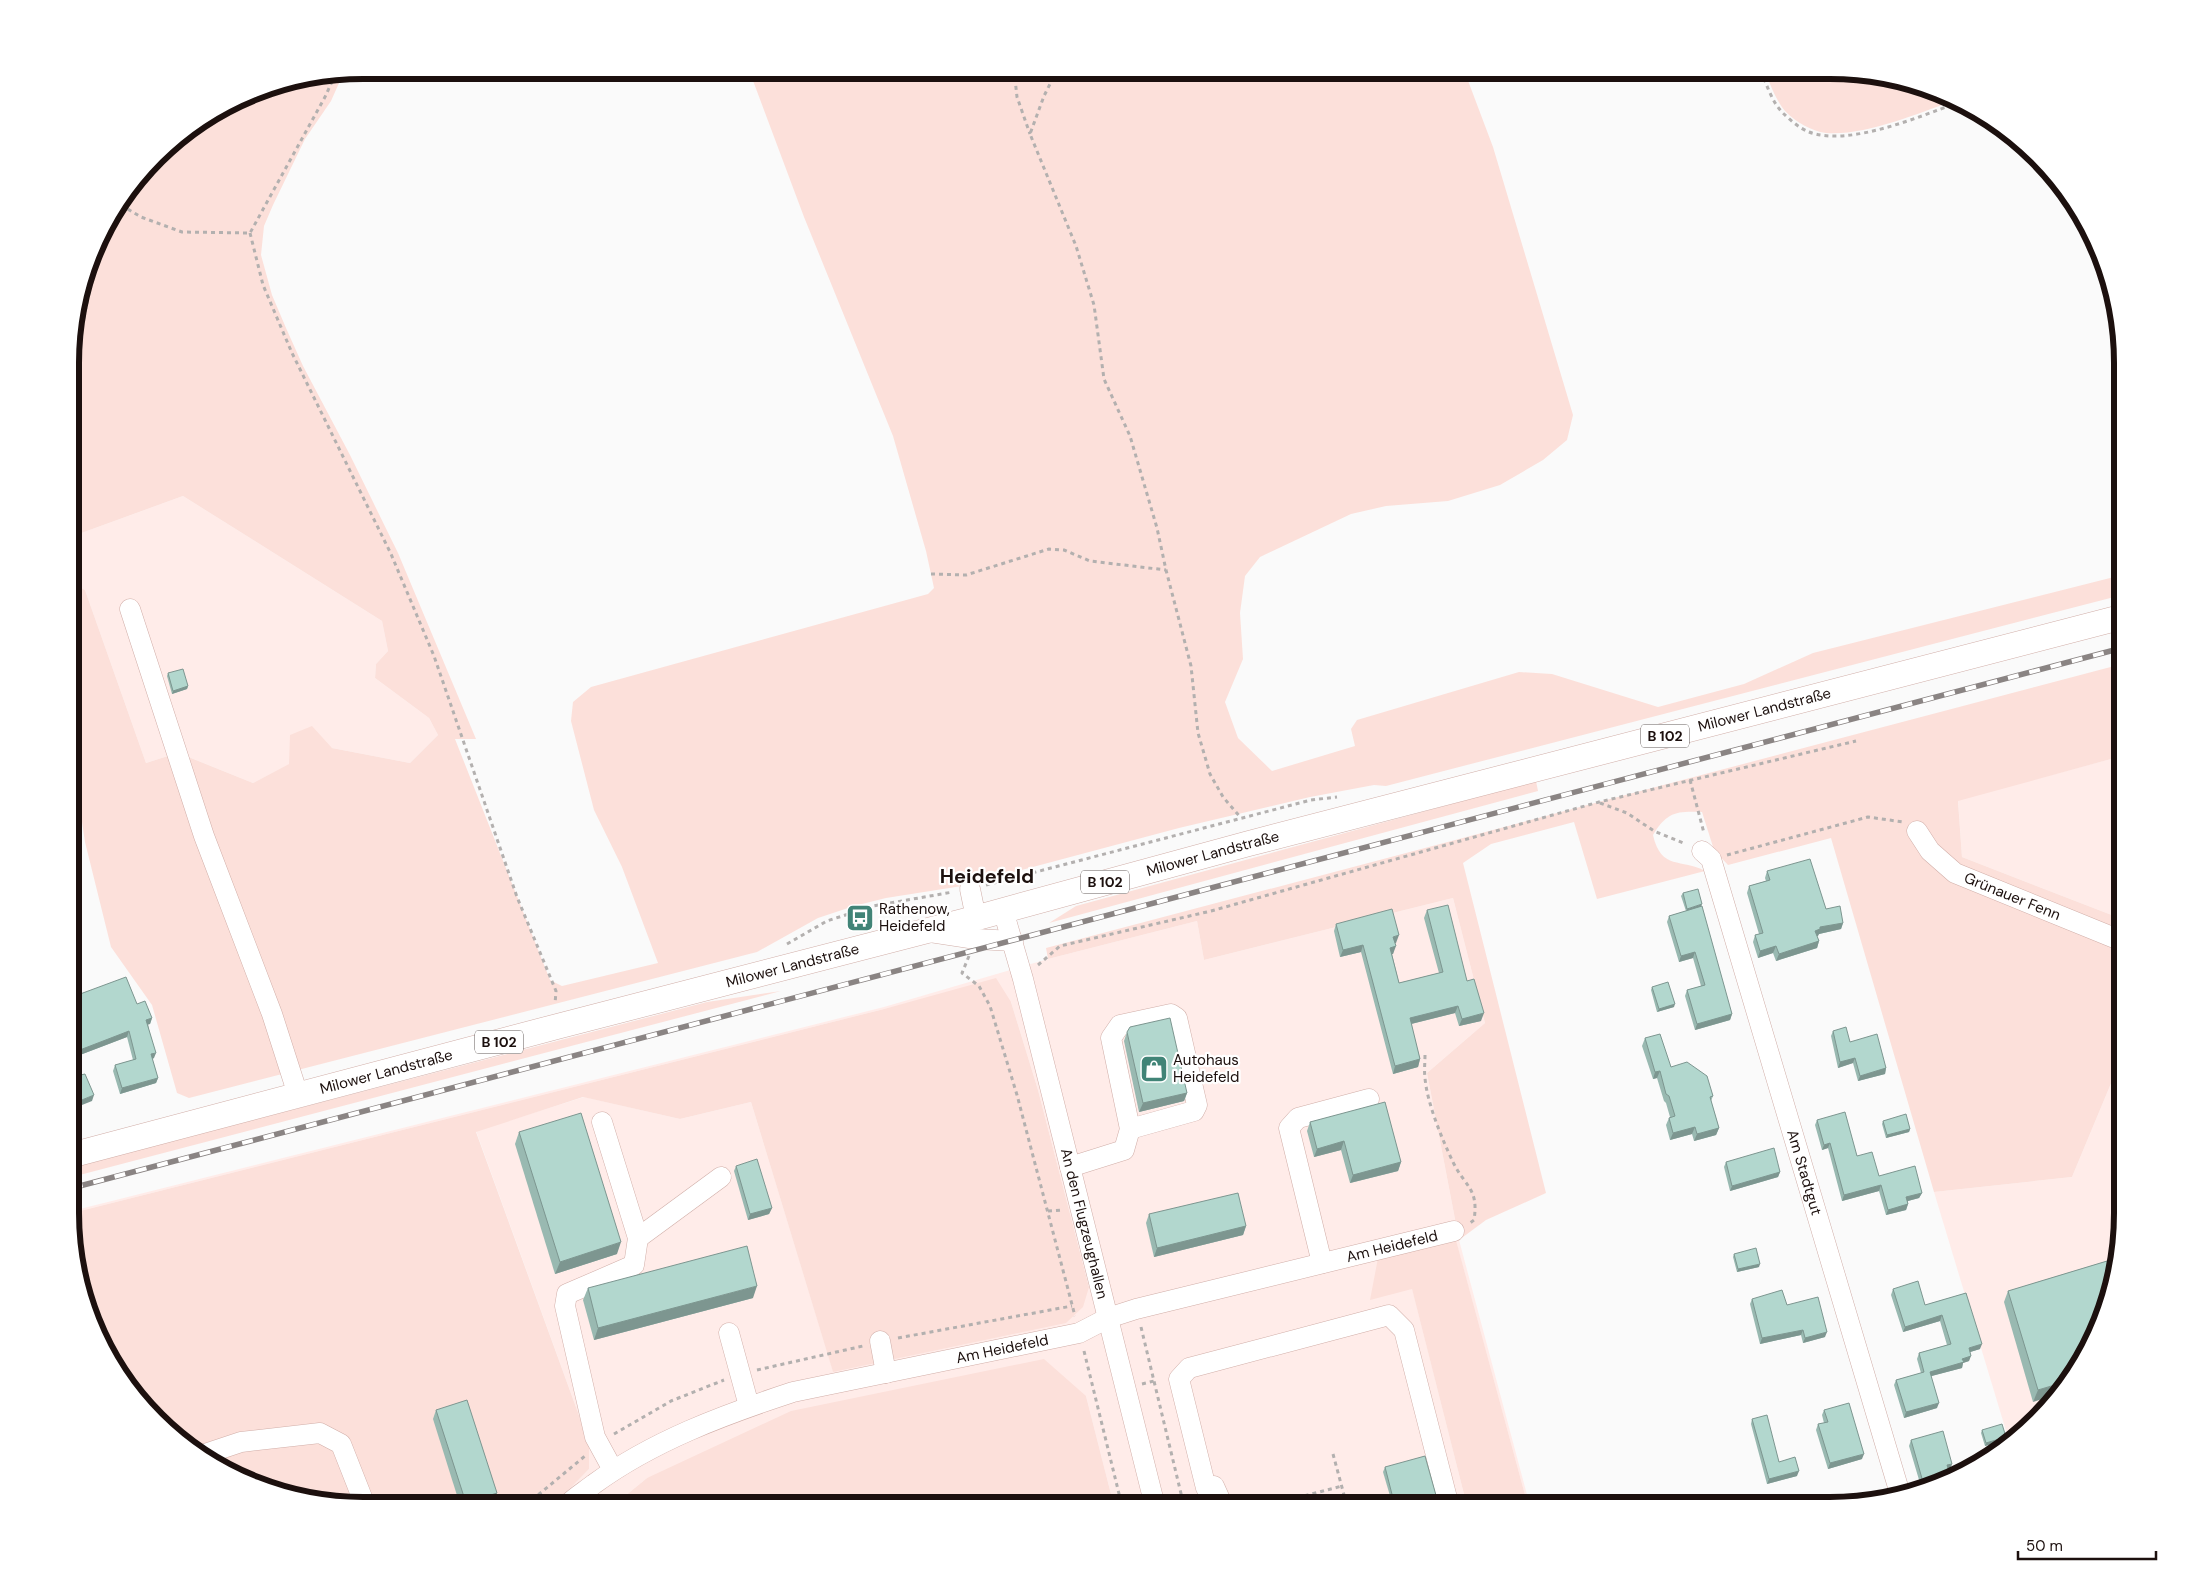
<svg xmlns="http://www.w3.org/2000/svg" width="2193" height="1576" font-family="'DM Sans',sans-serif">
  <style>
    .built { fill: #ffece9 }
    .green { fill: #fce0da }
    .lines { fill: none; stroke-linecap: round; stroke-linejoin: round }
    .minor-casing { stroke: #d1aea8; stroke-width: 21 }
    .major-casing { stroke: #d1aea8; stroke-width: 26 }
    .path { stroke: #b3b0af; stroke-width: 3; stroke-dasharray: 4 4; stroke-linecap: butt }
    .minor { stroke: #fff; stroke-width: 20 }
    .major { stroke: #fff; stroke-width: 25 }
    .rail-casing { stroke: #8a8483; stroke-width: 5.5 }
    .rail { stroke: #fff; stroke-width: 4; stroke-dasharray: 11; stroke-linecap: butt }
    .wall { fill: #99b9b1 }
    .shaded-wall { fill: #7d9690 }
    .building { fill: #b2d7ce; stroke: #7d9690 }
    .labels { text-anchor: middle; stroke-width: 4.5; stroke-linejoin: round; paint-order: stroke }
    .shield { fill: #fff; stroke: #605856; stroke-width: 1 }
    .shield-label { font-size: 14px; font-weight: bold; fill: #1c100e }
    .street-label { font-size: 15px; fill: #1c100e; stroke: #fff }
    .poi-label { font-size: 15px; fill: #1c100e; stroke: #fff; text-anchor: start }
    .district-label { font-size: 20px; font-weight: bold; fill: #1c100e; stroke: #fff }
    .rim { fill: none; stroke: #1c100e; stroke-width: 6 }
  </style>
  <rect width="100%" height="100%" fill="#fafafa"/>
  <g class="built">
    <path d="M183,496L382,621L388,651L376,664L375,678L429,718L438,735L410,763L332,748L290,735V764L253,783L181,754H174L146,763L85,590L72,583V539L76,535Z"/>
    <path d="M2122,756V919L1962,857L1958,800Z"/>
    <path d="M1453,898L1485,1023L1427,1073L1459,1240L1530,1506H1528L1456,1241L1370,1299L1412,1288L1467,1506H1114L1086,1396L647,1478L614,1505H554L589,1469V1443L476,1131L584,1097L680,1119L751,1102L833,1371L1089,1286L1038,1090L1011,1002L920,1000L72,1213V1211L884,1007L1048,959L1197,921L1204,960Z"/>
    <path d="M2122,1057V1232L2107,1308L2062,1392L2010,1444L1934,1192L2072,1177Z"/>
  </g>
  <g class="green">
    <path d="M749,70H1464L1493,147L1573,415L1567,440L1543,460L1500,485L1448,501L1386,506L1351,514L1260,557L1245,576L1240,613L1243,659L1225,702L1238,738L1272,771L1355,746L1351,729L1357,720L1519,672L1552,674L1658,707L1744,684L1813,653L2122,575V595L1386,786L1374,785L1310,797L1179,828L962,886L886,898L854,906L818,918L757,952L189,1098L177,1093L152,1005L111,947L85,842L72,755V583L85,590L146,763L174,754H181L253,783L289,764L290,735L312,726L332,748L410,763L438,735L429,718L375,678L376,664L388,651L382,621L183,496L76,535L72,539V325L100,233L169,143L251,92L343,74L331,101L305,139L273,205L264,226L261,255L272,295L286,328L303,366L350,455L398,553L476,739H455L550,980L562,986L658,963L622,867L594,810L571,721L573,702L591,687L928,594L934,588L926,551L893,436L804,217Z"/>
    <path d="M1765,71H1849L1925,86L1953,101C1916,114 1865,136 1826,133C1811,131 1796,122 1786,112C1776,101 1770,84 1765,71Z"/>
    <path d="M2122,664V756L1958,801L1962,857L2122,919V1057L2072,1177L1934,1192L1831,838L1728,865L1714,850L1702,812C1676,811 1667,812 1653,835C1661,871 1682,858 1705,871L1597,899L1574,822L1491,844L1463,863L1546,1193L1486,1220L1459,1240L1427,1073L1485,1023L1453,898L1204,960L1197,921L1048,959L1046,948Z"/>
    <path d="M1536,781L1538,791L1049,923L1076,906Z"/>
    <path d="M996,978L1011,1002L1038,1090L1089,1287L1083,1307L1066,1323L833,1372L751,1102L680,1119L583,1097L476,1132L589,1443V1469L554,1505H344L268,1490L184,1445L109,1360L72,1251V1213L884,1009Z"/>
    <path d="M781,991L72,1177V1167L707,1002Z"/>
    <path d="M1456,1240L1528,1506H1467L1412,1289L1370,1300L1378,1258Z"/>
    <path d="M1044,1359L1086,1396L1114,1506L614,1505L647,1478L791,1411Z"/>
  </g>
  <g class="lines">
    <g class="minor-casing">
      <g id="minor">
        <path d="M130,609L204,836L272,1014L298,1095"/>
        <path id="s1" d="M1917,831L1930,851L1955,873L2122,941"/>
        <path id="s2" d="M1702,851L1711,859L1901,1497"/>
        <path d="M970,889L976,918"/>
        <path id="s3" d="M1003,910L1023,979L1155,1506"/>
        <path d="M930,932L976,939L1013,941"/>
        <path d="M602,1122L638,1238L634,1265L567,1294L565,1306L595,1437L613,1470"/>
        <path d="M1070,1167L1124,1150L1130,1129L1111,1038L1120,1025L1171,1014L1177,1018L1197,1105L1194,1111L1130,1129"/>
        <path d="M638,1238L721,1177"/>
        <path d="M1322,1263L1289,1128L1298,1118L1369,1099"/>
        <path d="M729,1333L749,1406"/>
        <path d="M880,1341L886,1373"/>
        <path d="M202,1455L241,1442L320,1433L341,1444L365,1505"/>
        <path d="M1214,1486L1223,1506"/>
        <path d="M1206,1488L1179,1379L1189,1368L1389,1315L1404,1330L1449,1506"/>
        <path id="s4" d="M567,1505C575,1497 585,1491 594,1484C653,1441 723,1415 793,1392L1079,1333L1108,1318L1136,1309L1454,1231"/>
      </g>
    </g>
    <g class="major-casing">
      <g id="major">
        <path id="s5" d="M72,1155L559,1026L976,918L1247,844L2122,617"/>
      </g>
    </g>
    <g class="path">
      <path d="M1014,70L1017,97L1030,134"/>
      <path d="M1057,70L1044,96L1030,134L1076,246L1094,305L1104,379L1130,436L1157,528L1166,570L1191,666L1198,733L1210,774L1223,797L1241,818"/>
      <path d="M1761,71C1767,85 1772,103 1784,114C1791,121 1801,129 1809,132C1849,147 1918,117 1957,103"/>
      <path d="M121,205L141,217L182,232L250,233L325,97L335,75"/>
      <path d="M250,233L263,285L292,353L391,554L434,656L517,897L556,991L555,1004"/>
      <path d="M72,374L95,265L106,225"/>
      <path d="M931,574L966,575L1049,549L1064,550L1090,561L1166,570"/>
      <path d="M1690,780L1704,833"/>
      <path d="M1600,803L1627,813L1654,831L1686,844"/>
      <path d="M1727,855L1868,817L1903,822"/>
      <path d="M986,885L1311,800L1337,797"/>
      <path d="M787,944L827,921L873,906L953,892"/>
      <path d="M969,956L962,973L979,986L990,1006L1017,1095L1075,1316"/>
      <path d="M1038,965L1060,946L1211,911L1599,802L1856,741"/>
      <path d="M1425,1055C1425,1063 1424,1070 1425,1078C1427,1103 1442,1139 1453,1162C1465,1187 1479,1188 1474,1220L1470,1223"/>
      <path d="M1048,1211L1062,1210"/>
      <path d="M1141,1327L1184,1506"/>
      <path d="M898,1338L1072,1306"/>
      <path d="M1084,1351L1122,1506"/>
      <path d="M757,1370L863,1346"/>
      <path d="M1142,1384L1154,1381"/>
      <path d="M614,1434L671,1401L724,1380"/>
      <path d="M1333,1454L1347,1506"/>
      <path d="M526,1505L585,1456"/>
      <path d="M1266,1506L1342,1486"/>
    </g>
    <use href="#minor" class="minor"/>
    <use href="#major" class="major"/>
    <g class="rail-casing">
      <path id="rail" d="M72,1188L2122,648"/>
    </g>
    <use href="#rail" class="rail"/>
  </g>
  <g class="wall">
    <path d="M168,673L188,686L187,689L172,694L167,676Z"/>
    <path d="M1767,871L1826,909L1843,923L1841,929L1819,934L1817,936L1819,941L1817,948L1776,961L1773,953L1758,958L1753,942L1755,935L1759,934L1747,893L1749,886L1766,881L1765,878Z"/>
    <path d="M1683,893L1732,1014L1730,1020L1695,1030L1685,996L1687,990L1701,986L1693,958L1679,962L1667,922L1669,916L1686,911L1681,896Z"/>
    <path d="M1427,910L1467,981L1481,1021L1459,1026L1455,1013L1411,1024L1420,1059L1418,1067L1393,1074L1361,952L1340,957L1334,931L1336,924L1396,943H1395L1393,954H1392L1399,983L1439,973L1424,918Z"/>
    <path d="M1652,987L1674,1007L1657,1012L1651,990Z"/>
    <path d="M72,997L137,1004L152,1018L150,1024H148L154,1058L152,1059L158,1078L156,1083L120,1094L113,1071L115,1065L133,1060L127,1037L72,1058Z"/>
    <path d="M1833,1031L1850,1042L1886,1068L1885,1074L1858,1081L1853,1063L1838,1068L1831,1036Z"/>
    <path d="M1127,1032L1187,1093L1184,1101L1139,1112L1124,1041Z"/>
    <path d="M1645,1038L1671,1067L1713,1096L1711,1101L1719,1128L1716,1135L1694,1141L1692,1134L1670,1140L1666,1125L1669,1118L1670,1117L1666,1103L1664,1101L1657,1078L1653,1079L1642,1046Z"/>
    <path d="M1817,1120L1879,1176L1922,1193L1919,1198L1908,1201V1204L1906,1210L1886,1215L1879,1191L1842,1201L1828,1148L1822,1150L1815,1125Z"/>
    <path d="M1883,1121L1910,1129L1909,1132L1886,1138L1882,1124Z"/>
    <path d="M1310,1122L1401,1162L1398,1171L1350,1183L1341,1150L1314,1157L1307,1131Z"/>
    <path d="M519,1132L617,1254L555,1274L515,1144Z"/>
    <path d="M1726,1162L1780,1172L1778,1177L1730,1191L1724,1167Z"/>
    <path d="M736,1166L772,1208L769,1214L748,1220L734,1171Z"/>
    <path d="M1149,1214L1246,1226L1243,1235L1154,1257L1146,1223Z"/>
    <path d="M1734,1254L1759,1267L1737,1272L1733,1257Z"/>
    <path d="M2117,1258L2033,1402L2004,1302L2008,1291Z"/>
    <path d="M588,1288L753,1298L594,1340L583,1300Z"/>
    <path d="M1893,1289L1925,1305L1966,1293L1980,1349L1970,1352L1969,1361L1963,1363L1962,1368L1931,1376L1937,1408L1904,1418L1894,1385L1896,1380L1921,1373L1917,1359L1919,1353L1947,1345L1940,1321L1903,1332L1891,1295Z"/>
    <path d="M1752,1299L1787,1305L1825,1337L1803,1343L1801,1335L1760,1344L1750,1304Z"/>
    <path d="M436,1410L494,1502L482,1505H460L433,1419Z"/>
    <path d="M1824,1410L1862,1459L1828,1469L1816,1430L1818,1424L1824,1423L1822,1415Z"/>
    <path d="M1752,1419L1779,1462L1797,1476L1767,1484L1751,1424Z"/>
    <path d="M1982,1430L2006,1437L2005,1440L1985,1446L1981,1433Z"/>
    <path d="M1911,1440L1952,1464L1950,1469L1948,1470L1951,1479L1922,1490L1909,1446Z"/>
    <path d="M1385,1467L1439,1506H1393L1383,1472Z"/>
  </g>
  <g class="shaded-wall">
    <path d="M188,686L187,689L172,694L173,691Z"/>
    <path d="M77,834L75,840L72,841V836Z"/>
    <path d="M1702,904L1701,907L1686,912L1687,909Z"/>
    <path d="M1843,923L1841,929L1819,934L1818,936L1813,937L1815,931L1820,927Z"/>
    <path d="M1399,935L1396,943L1390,944L1393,937Z"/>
    <path d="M1819,941L1817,948L1776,961L1779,954Z"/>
    <path d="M1363,945L1361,952L1340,957L1343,950Z"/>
    <path d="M1396,946L1393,954L1387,955L1390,948Z"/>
    <path d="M1776,946L1773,953L1758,958L1760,951Z"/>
    <path d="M1695,952L1693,958L1679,962L1681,956Z"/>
    <path d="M1675,1004L1674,1007L1657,1012L1659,1009Z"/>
    <path d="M1458,1006L1455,1013L1407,1025L1410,1018Z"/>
    <path d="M1484,1013L1481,1021L1459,1026L1462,1019Z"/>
    <path d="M1732,1014L1730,1020L1695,1030L1697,1024Z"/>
    <path d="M152,1018L150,1024L144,1026L146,1020Z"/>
    <path d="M129,1031L127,1037L72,1058V1053Z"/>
    <path d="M156,1053L154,1058L149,1060L151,1054Z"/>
    <path d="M1855,1058L1853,1063L1838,1068L1840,1062Z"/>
    <path d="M1420,1059L1418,1067L1393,1074L1395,1066Z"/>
    <path d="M1886,1068L1885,1074L1858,1081L1860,1076Z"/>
    <path d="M1660,1071L1657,1078L1653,1079L1655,1072Z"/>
    <path d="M158,1078L156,1083L120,1094L122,1088Z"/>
    <path d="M1187,1093L1184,1101L1139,1112L1143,1103Z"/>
    <path d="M94,1095L92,1101L72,1109V1104Z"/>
    <path d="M1695,1127L1692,1134L1670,1140L1673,1133Z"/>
    <path d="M1719,1128L1716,1135L1694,1141L1697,1134Z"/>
    <path d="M1910,1129L1909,1132L1886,1138L1887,1135Z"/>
    <path d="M1344,1141L1341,1150L1314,1157L1317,1149Z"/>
    <path d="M1830,1143L1828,1148L1822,1150L1824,1145Z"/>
    <path d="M1401,1162L1398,1171L1350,1183L1353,1175Z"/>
    <path d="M1780,1172L1778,1177L1730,1191L1732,1186Z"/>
    <path d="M1881,1185L1879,1191L1842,1201L1844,1195Z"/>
    <path d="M1922,1193L1919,1198L1904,1202L1906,1197Z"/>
    <path d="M1908,1204L1906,1210L1886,1215L1888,1210Z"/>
    <path d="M772,1208L769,1214L748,1220L750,1214Z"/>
    <path d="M1246,1226L1243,1235L1154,1257L1157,1248Z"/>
    <path d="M621,1242L617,1254L555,1274L560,1262Z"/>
    <path d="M1760,1264L1759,1267L1737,1272L1738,1269Z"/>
    <path d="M757,1286L753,1298L594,1340L598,1328Z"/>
    <path d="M1942,1315L1940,1321L1903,1332L1905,1327Z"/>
    <path d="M1803,1330L1801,1335L1760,1344L1762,1338Z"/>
    <path d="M1827,1332L1825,1337L1803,1343L1805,1338Z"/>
    <path d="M1982,1344L1980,1349L1967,1353L1969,1348Z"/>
    <path d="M1971,1356L1969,1361L1963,1363L1962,1368L1928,1377L1930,1372L1962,1359Z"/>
    <path d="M2068,1381L2061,1393L2033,1402L2038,1390Z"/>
    <path d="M1939,1403L1937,1408L1904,1418L1906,1412Z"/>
    <path d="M2006,1437L2005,1440L1985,1446L1986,1443Z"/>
    <path d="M1864,1454L1862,1459L1828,1469L1830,1463Z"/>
    <path d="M1952,1464L1950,1469L1945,1470L1947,1465Z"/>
    <path d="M1799,1471L1797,1476L1767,1484L1769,1479Z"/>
    <path d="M497,1493L494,1502L482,1505H465L466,1503Z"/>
  </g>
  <g class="building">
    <path d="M183,669L188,686L173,691L168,673Z"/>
    <path d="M72,822L77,834L72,836Z"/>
    <path d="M1810,859L1826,909L1840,906L1843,923L1820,927V929L1815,931L1819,941L1779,954L1776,946L1760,951L1755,935L1763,933L1749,886L1770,880L1767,871Z"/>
    <path d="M1698,889L1702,904L1687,909L1683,893Z"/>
    <path d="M1448,905L1467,981L1474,979L1484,1013L1462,1019L1458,1006L1410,1018L1420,1059L1395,1066L1363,945L1343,950L1336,924L1392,909L1399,935L1393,937L1396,946L1390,948L1399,983L1443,972L1427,910Z"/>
    <path d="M1702,906L1732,1014L1697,1024L1687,990L1705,985L1695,952L1681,956L1669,916Z"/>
    <path d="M126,977L137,1004L145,1001L152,1018L146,1020L156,1053L151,1054L158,1078L122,1088L115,1065L136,1059L129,1031L72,1053V997Z"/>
    <path d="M1668,982L1675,1004L1659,1009L1652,987Z"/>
    <path d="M1170,1018L1187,1093L1143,1103L1127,1032L1130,1027Z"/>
    <path d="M1846,1027L1850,1042L1877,1034L1886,1068L1860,1076L1855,1058L1840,1062L1833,1031Z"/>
    <path d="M1660,1034L1671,1067L1687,1062L1707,1076L1713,1096L1710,1097L1719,1128L1697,1134L1695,1127L1673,1133L1669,1118L1675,1116L1669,1096L1666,1094L1660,1071L1655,1072L1645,1038Z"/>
    <path d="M85,1074L94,1095L72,1104V1077Z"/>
    <path d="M1385,1102L1401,1162L1353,1175L1344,1141L1317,1149L1310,1122Z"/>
    <path d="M1845,1112L1857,1156L1872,1152L1879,1176L1915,1166L1922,1193L1906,1197L1908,1204L1888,1210L1881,1185L1844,1195L1830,1143L1824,1145L1817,1120Z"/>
    <path d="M581,1113L621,1242L560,1262L519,1132Z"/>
    <path d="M1906,1114L1910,1129L1887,1135L1883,1121Z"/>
    <path d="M1774,1148L1780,1172L1732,1186L1726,1162Z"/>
    <path d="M757,1159L772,1208L750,1214L736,1166Z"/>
    <path d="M1238,1193L1246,1226L1157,1248L1149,1214Z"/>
    <path d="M747,1246L757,1286L598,1328L588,1288Z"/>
    <path d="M1756,1248L1760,1264L1738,1269L1734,1254Z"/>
    <path d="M2117,1258L2107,1308L2068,1381L2038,1390L2008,1291Z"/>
    <path d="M1918,1281L1925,1305L1966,1293L1982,1344L1969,1348L1971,1356L1962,1359L1964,1362L1930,1372L1939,1403L1906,1412L1896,1380L1924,1372L1919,1353L1951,1344L1942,1315L1905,1327L1893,1289Z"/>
    <path d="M1782,1290L1787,1305L1818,1297L1827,1332L1805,1338L1803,1330L1762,1338L1752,1299Z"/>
    <path d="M467,1400L497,1493L466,1503L436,1410Z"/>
    <path d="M1849,1403L1864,1454L1830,1463L1818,1424L1828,1422L1824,1410Z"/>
    <path d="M1767,1415L1779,1462L1795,1457L1799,1471L1769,1479L1752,1419Z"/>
    <path d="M2002,1424L2006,1437L1986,1443L1982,1430Z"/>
    <path d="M1943,1431L1952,1464L1947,1465L1951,1479L1925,1489L1911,1440Z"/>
    <path d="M1425,1456L1439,1506H1395L1385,1467Z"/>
    <path d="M1795,1504V1506H1787Z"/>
  </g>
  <defs>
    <g id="bus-square" transform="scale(1.4375)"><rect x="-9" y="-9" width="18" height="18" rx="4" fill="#418477" stroke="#fff"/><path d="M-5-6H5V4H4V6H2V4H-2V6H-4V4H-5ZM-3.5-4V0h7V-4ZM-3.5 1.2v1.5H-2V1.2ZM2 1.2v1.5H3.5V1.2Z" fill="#fff"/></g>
    <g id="shop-square" transform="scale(1.4375)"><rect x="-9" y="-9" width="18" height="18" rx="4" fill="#418477" stroke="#fff"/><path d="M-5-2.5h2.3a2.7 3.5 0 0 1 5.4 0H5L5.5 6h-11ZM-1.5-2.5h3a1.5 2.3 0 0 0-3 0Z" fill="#fff"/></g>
  </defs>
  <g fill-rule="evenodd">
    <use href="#bus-square" x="860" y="918"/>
    <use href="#shop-square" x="1154" y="1069"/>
  </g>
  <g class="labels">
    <g class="shield">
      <rect x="1641" y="724.5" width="48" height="23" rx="4"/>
      <rect x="1081" y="870.5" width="48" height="23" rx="4"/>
      <rect x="475" y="1030.5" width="48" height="23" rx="4"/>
    </g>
    <g class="shield-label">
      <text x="1665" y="741">B 102</text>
      <text x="1105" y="887">B 102</text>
      <text x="499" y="1047">B 102</text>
    </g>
    <g class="street-label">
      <text dy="5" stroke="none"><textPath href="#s5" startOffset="1750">Milower Landstraße</textPath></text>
      <text dy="5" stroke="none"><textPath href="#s5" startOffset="1180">Milower Landstraße</textPath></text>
      <text dy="5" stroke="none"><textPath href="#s1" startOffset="119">Grünauer Fenn</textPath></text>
      <text dy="5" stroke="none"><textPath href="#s5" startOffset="745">Milower Landstraße</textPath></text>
      <text dy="5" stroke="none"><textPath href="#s5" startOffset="325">Milower Landstraße</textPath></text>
      <text dy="5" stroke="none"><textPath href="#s2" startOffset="339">Am Stadtgut</textPath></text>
      <text dy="5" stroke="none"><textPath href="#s3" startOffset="324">An den Flugzeughallen</textPath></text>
      <text dy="5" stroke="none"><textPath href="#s4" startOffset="872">Am Heidefeld</textPath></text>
      <text dy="5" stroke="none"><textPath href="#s4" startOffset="468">Am Heidefeld</textPath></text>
    </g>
    <g class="poi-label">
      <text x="879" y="914">Rathenow,<tspan x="879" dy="17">Heidefeld</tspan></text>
      <text x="1173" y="1065">Autohaus<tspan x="1173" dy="17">Heidefeld</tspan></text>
    </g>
    <g class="district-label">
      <text x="987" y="883">Heidefeld</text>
    </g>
  </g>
  <path d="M0 0H2193V1576H0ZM363 79H1830A284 284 0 0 1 2114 363V1213A284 284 0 0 1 1830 1497H363A284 284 0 0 1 79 1213V363A284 284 0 0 1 363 79Z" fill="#fff" fill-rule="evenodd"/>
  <path class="rim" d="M363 79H1830A284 284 0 0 1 2114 363V1213A284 284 0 0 1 1830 1497H363A284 284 0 0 1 79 1213V363A284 284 0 0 1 363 79Z"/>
  <path d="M2018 1551v8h138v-8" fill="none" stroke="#1c100e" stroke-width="2.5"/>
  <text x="2026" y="1551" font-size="15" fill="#1c100e" stroke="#ffffff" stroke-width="4" paint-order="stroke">50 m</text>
</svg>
